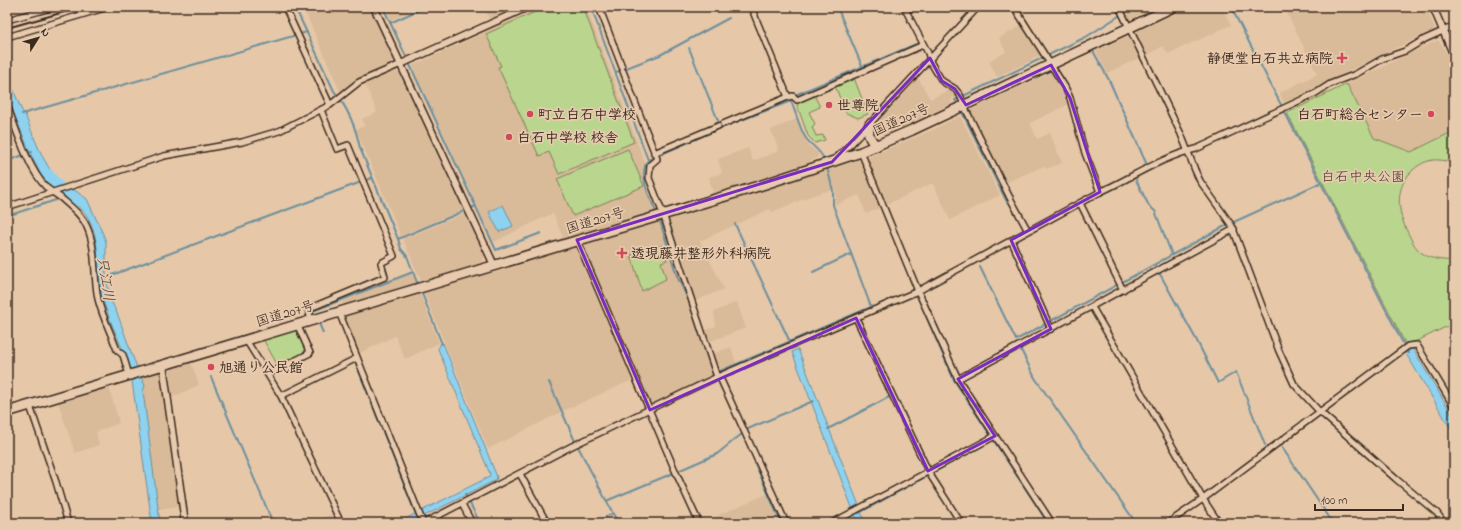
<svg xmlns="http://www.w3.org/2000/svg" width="1461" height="530" font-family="'Indie Flower','Klee One',sans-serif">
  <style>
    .built { fill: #d9ba99 }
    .green { fill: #b9d58e; stroke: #7a8056 }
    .water { fill: #8ed2f0; stroke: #6d8f9c }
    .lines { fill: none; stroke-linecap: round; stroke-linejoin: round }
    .stream { stroke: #6d8f9c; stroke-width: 2 }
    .river { stroke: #8ed2f0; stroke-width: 11 }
    .minor-casing { stroke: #3b2a1e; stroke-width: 8 }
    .tertiary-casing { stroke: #3b2a1e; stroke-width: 9 }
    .trunk-casing { stroke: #3b2a1e; stroke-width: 12 }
    .minor { stroke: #e8cbaf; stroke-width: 5 }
    .tertiary { stroke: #e8cbaf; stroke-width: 6 }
    .trunk { stroke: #e8cbaf; stroke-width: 9 }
    .rail { stroke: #3b2a1e; stroke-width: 2 }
    .marked { fill: none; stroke: #7b2cbf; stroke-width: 3; stroke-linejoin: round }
    .poi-dot { fill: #d1495b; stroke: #e8cbaf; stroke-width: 1.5 }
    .labels { text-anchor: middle; stroke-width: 3.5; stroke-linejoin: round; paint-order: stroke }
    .poi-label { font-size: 14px; font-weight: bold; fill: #3b2a1e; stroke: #e8cbaf; text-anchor: start }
    .street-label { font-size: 14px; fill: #3b2a1e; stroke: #e8cbaf }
    .park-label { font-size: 14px; fill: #483b29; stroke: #e8cbaf }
    .water-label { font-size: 15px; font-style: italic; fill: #433b33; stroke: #e8cbaf }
  </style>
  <rect width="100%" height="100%" fill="#e6c8a9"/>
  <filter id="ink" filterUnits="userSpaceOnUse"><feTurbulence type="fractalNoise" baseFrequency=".025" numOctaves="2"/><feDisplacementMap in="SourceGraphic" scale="8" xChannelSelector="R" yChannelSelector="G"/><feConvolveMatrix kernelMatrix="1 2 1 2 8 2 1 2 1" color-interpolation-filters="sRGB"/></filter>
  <g filter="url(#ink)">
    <g class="built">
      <path d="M303,7H370L394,58L392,65L358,80L341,93Z"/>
      <path d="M385,7H420L391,20Z"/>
      <path d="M484,7H519L490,20Z"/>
      <path d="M540,7H586L645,163L642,180L654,211L563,238L553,213L494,242L412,66Z"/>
      <path d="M1135,7H1155L1129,20L1126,13Z"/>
      <path d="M1189,7H1222L1231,25L1168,54L1163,46L1146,56L1135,32Z"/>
      <path d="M1284,7H1426L1435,29L1284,103L1280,93L1317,74Z"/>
      <path d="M1022,25L1042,55L997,77L989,61L1006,52L999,38Z"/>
      <path d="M1130,35L1141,57L1107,73L1096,51Z"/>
      <path d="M1438,40L1443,46L1454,68V131L1411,152L1374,138L1347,84Z"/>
      <path d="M396,71L401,73L465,209L401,236L356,129L365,126L362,119L377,112L365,83Z"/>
      <path d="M1053,71L1064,91L1069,104L1030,123L1037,139L1050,133L1062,163L1046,169L1044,166L1005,183L969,111Z"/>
      <path d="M917,76L930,99L949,90L957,96L951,99L952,103L913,122L888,134L881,132L876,127L877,120Z"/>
      <path d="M960,116L1000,195L950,220L933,183L866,214L859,195L835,205V189L813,195L772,212L770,209L700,241L724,289L695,301L705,330L716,326L714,312L737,302L746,328L708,342L712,354L731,347L737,366L652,407L584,249L585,244L589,241L866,158L930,131Z"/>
      <path d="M796,119L804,138L809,146L818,153V157L801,167L713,193L709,177L722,173L718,159L748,148L753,161L779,151L771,130Z"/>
      <path d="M466,213L475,234L485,255L482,264L421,281L403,239Z"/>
      <path d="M567,248H574L576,250L632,380L563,411L488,449L424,292L487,272L490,274L527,263L535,257Z"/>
      <path d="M412,273L416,283L343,305L342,301Z"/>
      <path d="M419,291L439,343L405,359L395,336L356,355L342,315Z"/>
      <path d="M190,360L199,385L165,401L179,507L157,510L139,376Z"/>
      <path d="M109,387L119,423L96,432L99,445L75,453L58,402Z"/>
      <path d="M767,494L780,523H703V522Z"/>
      <path d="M334,513L339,523H312Z"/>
    </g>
    <g class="green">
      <path d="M546,7H583L634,142L559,174L549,152L539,156L498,67L501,66L486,34Z"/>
      <path d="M854,78L868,114L858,118L846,113L835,86Z"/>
      <path d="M1347,84L1374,138L1411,152L1454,131V163C1449,162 1444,160 1439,160C1430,159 1421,163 1414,169C1394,187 1397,211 1408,233C1412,241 1415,248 1422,253C1430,259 1443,261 1454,260V323L1417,341L1405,343L1287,113Z"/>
      <path d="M814,95L820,107L809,112L815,124L812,127L816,136L823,135L825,140L815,143L808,136L797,105L799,101Z"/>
      <path d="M628,149L644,186L573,216L557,179Z"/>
      <path d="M663,245L667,260L661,262L666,279L642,291L631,255Z"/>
      <path d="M295,329L306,352L278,366L263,339Z"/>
    </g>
    <g class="water">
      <path d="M7,74L22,111L25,114C34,138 42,161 59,182L56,188L50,186L41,175L31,155L7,97Z"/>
      <path d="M71,189H73L87,199L103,234L106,242V278L110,298L119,318L132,355L145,386L143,391L160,523H152L132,381L135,380C125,353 112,328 103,301C94,273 104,232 82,210C77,205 71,201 65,197L66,193Z"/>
      <path d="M503,205L513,226L499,232L489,212Z"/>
      <path d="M441,343H443L497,477L496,480L410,523H397L489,477L490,474L438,349Z"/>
      <path d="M798,349L858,503L865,523H858L792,352Z"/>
      <path d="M1413,349L1454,418V434L1405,352Z"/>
    </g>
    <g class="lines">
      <g class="stream">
        <path d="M295,7L334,91C347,107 356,128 360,148L398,239L476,206"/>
        <path d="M383,7L496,250L541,233"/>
        <path d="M591,7L648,160C637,177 651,199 657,214"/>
        <path d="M837,7L862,66"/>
        <path d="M1231,7L1408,353"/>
        <path d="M390,23L425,7"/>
        <path d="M1445,24L1454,42"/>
        <path d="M689,48L721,128"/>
        <path d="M1092,49L1109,80L1147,165"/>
        <path d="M616,72L660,55L729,18"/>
        <path d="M795,95L916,44"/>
        <path d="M958,104L955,100L1086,37L1133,7"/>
        <path d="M961,110L1007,202"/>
        <path d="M22,114L307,32"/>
        <path d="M648,160L721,128L791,101C796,113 799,126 805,137C811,146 821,150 825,161"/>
        <path d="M7,161L32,152"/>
        <path d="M1136,180L1149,206L1155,211L1172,255"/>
        <path d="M7,216L56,200"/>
        <path d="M659,218L677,276L688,299L713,374L871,307L833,205V191L827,167"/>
        <path d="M735,224L790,342"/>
        <path d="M398,239L401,249L407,256L418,285"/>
        <path d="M1155,265L1197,341L1218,383L1236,372L1265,445"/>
        <path d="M980,267L1016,340L1225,226L1320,183"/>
        <path d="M813,272L851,254"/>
        <path d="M112,275L372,178"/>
        <path d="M421,291L442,344"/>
        <path d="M926,316L954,380L1048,523"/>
        <path d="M316,317L313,311L413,272"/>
        <path d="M318,321L323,333"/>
        <path d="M1021,350L1035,378L1136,523"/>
        <path d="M356,364L416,515"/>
        <path d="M211,377L273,523"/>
        <path d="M549,382L574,439L618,523"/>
        <path d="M828,429L889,397"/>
        <path d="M1281,446L1333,523"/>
        <path d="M755,463L781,523"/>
        <path d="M465,494L480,523"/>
        <path d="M606,501L671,474L717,454L748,429L813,401"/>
        <path d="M859,513L993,440"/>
        <path d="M595,523L613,513"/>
      </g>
      <path class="river" d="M48,174L58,186L78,201"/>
      <g class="minor-casing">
        <g id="minor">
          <path d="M285,7L330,105"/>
          <path d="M599,7L622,67"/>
          <path d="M904,7L928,53L931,63L942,81L955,89L960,95L967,112L1009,196L1028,231"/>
          <path d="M1014,7L1065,87L1070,98L1085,153L1100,192"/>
          <path d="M1119,7L1181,134L1195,170L1200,181L1232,226L1279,351L1294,384L1319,411L1396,479L1437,513L1444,523"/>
          <path d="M906,10L913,7"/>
          <path d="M754,14L788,97"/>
          <path d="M7,20L55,7"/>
          <path d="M7,37L108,7"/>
          <path d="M623,71L657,159L650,165L649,178L663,214L717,377L721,380L786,523"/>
          <path d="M7,105C16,129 28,169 46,187C50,191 56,194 61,198C70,206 82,215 87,227C97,249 93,275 98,299C102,316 111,333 117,350L123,355L129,375"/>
          <path d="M723,124L788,97L793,96L797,100L923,45"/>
          <path d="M861,152L918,291L958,379L1052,523"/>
          <path d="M654,153L718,126"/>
          <path d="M836,158L851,144L978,7"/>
          <path d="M1080,203L1123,290"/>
          <path d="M7,207L164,156L242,142L279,131L330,105L359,82L401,64"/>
          <path d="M577,240L677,475L699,523"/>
          <path d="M1011,240L1051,329"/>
          <path d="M1092,307L1203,499L1219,523"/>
          <path d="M339,312L423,523"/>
          <path d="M856,318L929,473L961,523"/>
          <path d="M311,320L308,309L385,277L381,263L394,256L348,145L337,149L321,110"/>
          <path d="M246,340L281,396L341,523"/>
          <path d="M268,374L310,353L297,324"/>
          <path d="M958,379L1234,229"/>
          <path d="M281,396L357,358"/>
          <path d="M30,406L56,482L68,523"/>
          <path d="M520,474L547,523"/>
          <path d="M462,504L472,523"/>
          <path d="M424,523L572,446L717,377L918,291L1100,192C1131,178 1164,156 1196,149L1316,93L1330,84L1356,74L1382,59L1405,51L1425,39L1454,26"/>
          <path d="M832,523L995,436"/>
          <path d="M1168,523L1203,499L1408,346L1417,345L1454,407"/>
        </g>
      </g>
      <g class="tertiary-casing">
        <g id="tertiary">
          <path d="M374,7L494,265"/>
          <path d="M1433,7L1454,56"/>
          <path d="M401,64L528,7"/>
          <path d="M163,365L185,523"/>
        </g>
      </g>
      <g class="trunk-casing">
        <g id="trunk">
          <path d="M870,124C867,134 869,138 876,146"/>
          <path d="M7,412L762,185L861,152L912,130L1173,7"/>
        </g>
      </g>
      <use href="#minor" class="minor"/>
      <use href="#tertiary" class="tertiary"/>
      <use href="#trunk" class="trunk"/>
      <path class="rail" d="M7,28L82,7"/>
    </g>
  </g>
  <path class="marked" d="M930,58L942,81L955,89L966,105L1051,65L1070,98L1100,192L1011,240L1051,329L958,379L995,436L928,471L856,318L650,410L577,240L832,162Z"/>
  <g class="poi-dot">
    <path d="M1340 52h4v4h4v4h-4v4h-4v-4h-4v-4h4z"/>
    <circle cx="829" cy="105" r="4"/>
    <circle cx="530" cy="114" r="4"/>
    <circle cx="1431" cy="114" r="4"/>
    <circle cx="509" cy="137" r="4"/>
    <path d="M620 247h4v4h4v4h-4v4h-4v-4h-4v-4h4z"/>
    <circle cx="211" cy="367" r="4"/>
  </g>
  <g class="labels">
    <g class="poi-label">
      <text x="1333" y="63" text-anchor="end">静便堂白石共立病院</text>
      <text x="837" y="110">世尊院</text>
      <text x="538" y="119">町立白石中学校</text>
      <text x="1423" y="119" text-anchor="end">白石町総合センター</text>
      <text x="517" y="142">白石中学校 校舎</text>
      <text x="631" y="258">透現藤井整形外科病院</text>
      <text x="219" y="372">旭通り公民館</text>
    </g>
    <g class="street-label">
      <text transform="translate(901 119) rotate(-24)" y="5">国道207号</text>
      <text transform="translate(595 220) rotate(-17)" y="5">国道207号</text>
      <text transform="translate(285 313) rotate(-17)" y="5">国道207号</text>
    </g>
    <g class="park-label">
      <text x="1363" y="181">白石中央公園</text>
    </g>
    <g class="water-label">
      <text transform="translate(106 279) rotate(81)" y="5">只江川</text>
    </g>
  </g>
  <rect width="1461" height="530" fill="none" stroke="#e8cbaf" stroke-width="24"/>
  <rect x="12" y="12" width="1437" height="506" fill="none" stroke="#3b2a1e" stroke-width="1.5" filter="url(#ink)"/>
  <g transform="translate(38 38) rotate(53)" stroke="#e8cbaf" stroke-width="3" paint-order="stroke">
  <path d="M0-3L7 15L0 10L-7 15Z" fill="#3b2a1e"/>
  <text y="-6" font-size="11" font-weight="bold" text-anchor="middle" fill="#3b2a1e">N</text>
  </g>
  <path d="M1315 504v6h88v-6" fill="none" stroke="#3b2a1e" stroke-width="2"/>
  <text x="1321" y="504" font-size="12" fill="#3b2a1e" stroke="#e8cbaf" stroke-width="3" paint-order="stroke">100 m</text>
</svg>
